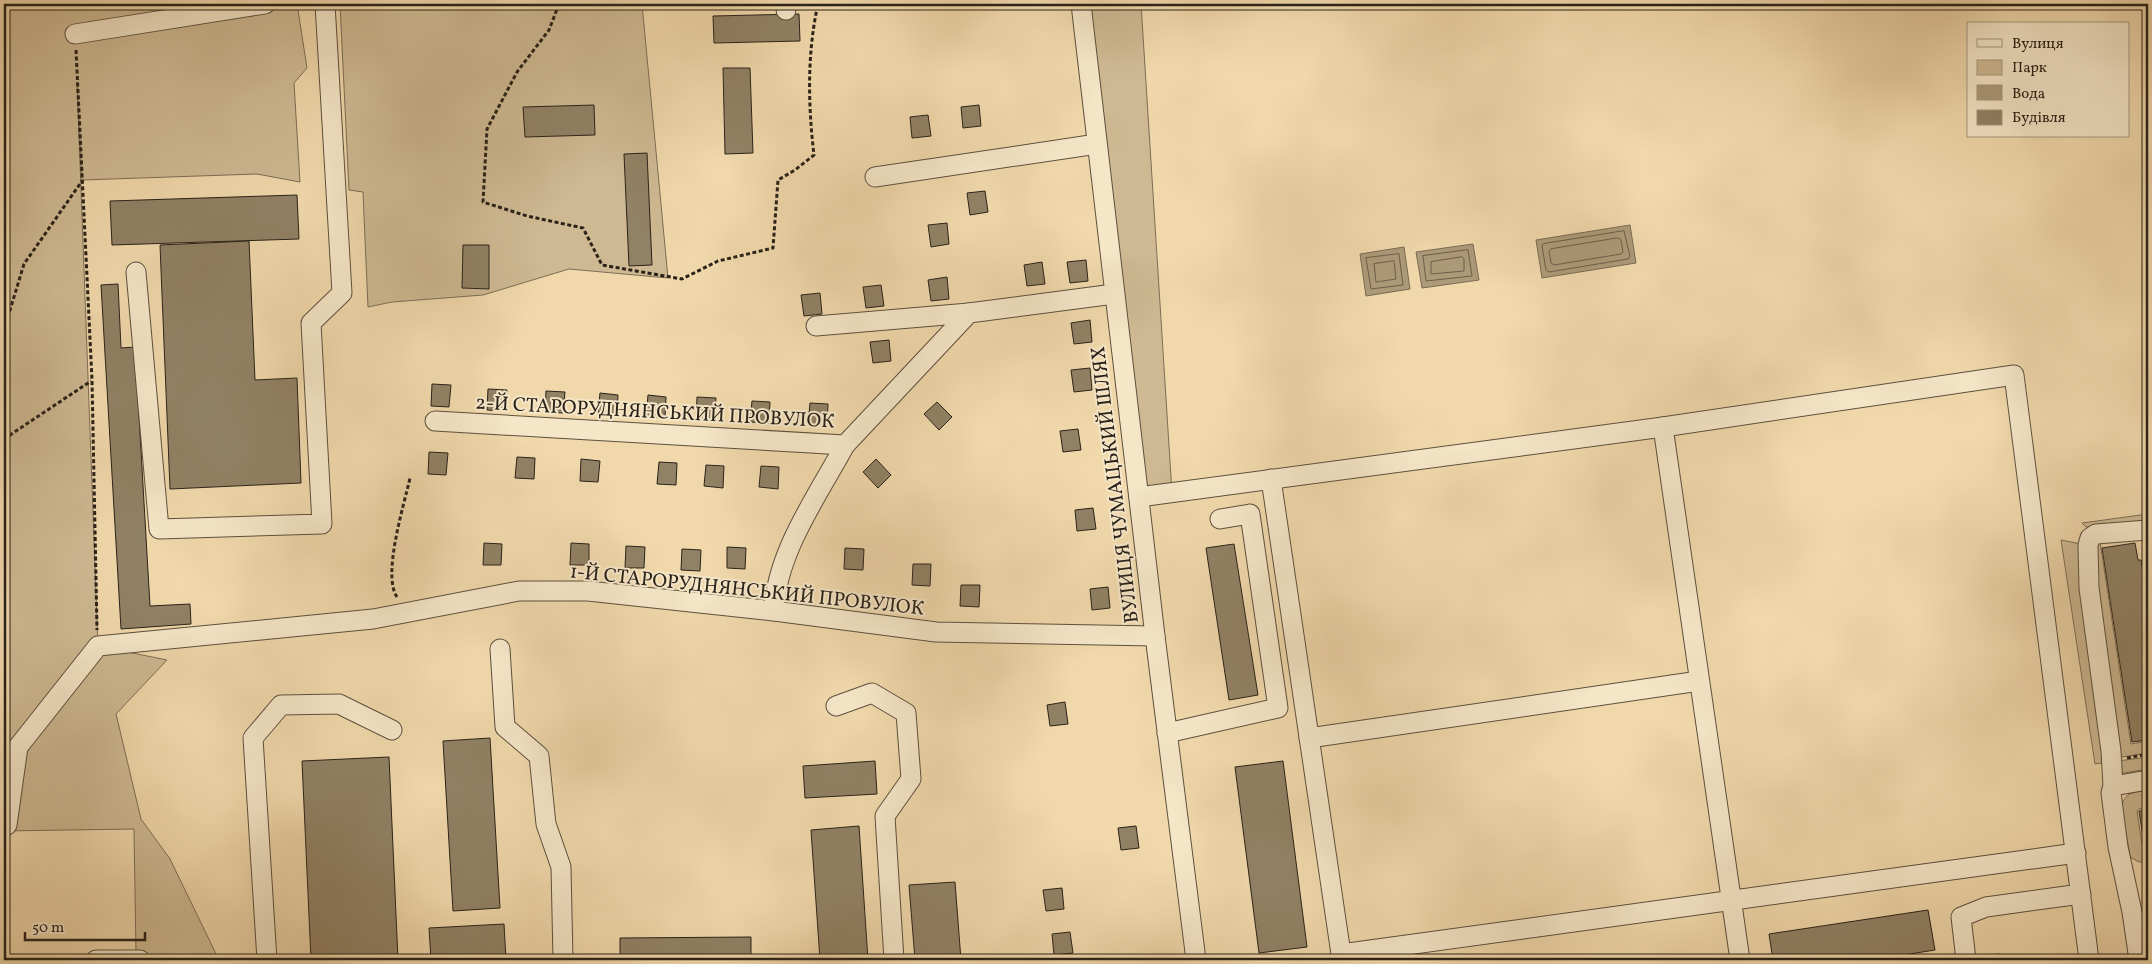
<svg xmlns="http://www.w3.org/2000/svg" width="2152" height="964" font-family="Vollkorn,serif">
  <style>
    .green { fill: #ceb992; stroke: #7c6e56 }
    .water { fill: #ad9a79; stroke: #796a53 }
    .lines { fill: none; stroke-linecap: round; stroke-linejoin: round }
    .shore { stroke: #6c5e49; stroke-width: 1 }
    .building { fill: #918165; stroke: #2a2219 }
    .minor-casing { stroke: #5c503e; stroke-width: 21 }
    .path { stroke: #2a2219; stroke-width: 3; stroke-dasharray: 4 2.5; stroke-linecap: butt }
    .minor { stroke: #f5e6c8; stroke-width: 19 }
    .labels { text-anchor: middle; stroke-width: 4; stroke-linejoin: round; paint-order: stroke }
    .street-label { font-size: 20px; fill: #2a2219; stroke: #f5e6c8 }
  </style>
  <rect width="100%" height="100%" fill="#f0d8ab"/>
  <filter id="stains"><feTurbulence type="fractalNoise" baseFrequency=".004" numOctaves="4"/><feColorMatrix values="0 0 0 0 .2 0 0 0 0 .09 0 0 0 0 .02 0 0 0 .5 -.17"/></filter>
  <radialGradient id="worn" r=".72"><stop offset=".6" stop-color="#630" stop-opacity="0"/><stop offset="1" stop-color="#630" stop-opacity=".3"/></radialGradient>
  <g class="green">
    <path d="M4,4H297L307,68L294,83L300,182L257,174L82,180L77,82L98,646L167,660L116,714L141,819L170,859L219,960H4V956L136,954L134,829L4,831Z"/>
    <path d="M340,4H642L668,278L569,269L483,295L392,302L368,307L363,192L349,190Z"/>
    <path d="M1081,4H1141L1172,493L1139,497Z"/>
    <path d="M2148,514V524L2094,527H2086L2082,523Z"/>
    <path d="M2061,540L2081,544L2108,762L2095,764Z"/>
    <path d="M2100,542L2131,744L2148,741V753L2122,757L2115,750L2105,686L2094,544Z"/>
    <path d="M2148,757V769L2119,774L2118,761Z"/>
    <path d="M2148,789V807L2139,809L2137,811L2142,844L2148,843V861L2139,862L2130,857L2122,809L2123,801L2129,794Z"/>
  </g>
  <g class="water">
    <path d="M1630,225L1636,263L1542,278L1536,240Z"/>
    <path d="M1473,244L1479,280L1422,288L1416,252Z"/>
    <path d="M1404,247L1410,289L1366,296L1360,254Z"/>
  </g>
  <g class="lines">
    <g class="shore">
      <path d="M1624,231L1630,256L1628,259L1549,272L1546,270L1542,246L1543,244Z"/>
      <path d="M1618,238L1621,240L1623,252L1621,254L1554,265L1551,263L1549,251L1551,249Z"/>
      <path d="M1468,250L1472,276L1426,281L1423,256Z"/>
      <path d="M1399,254L1403,285L1371,289L1366,258Z"/>
      <path d="M1462,257L1464,259V271L1431,274V262Z"/>
      <path d="M1394,261L1396,279L1376,282L1374,264Z"/>
    </g>
  </g>
  <g class="building">
    <path d="M799,14L800,41L714,43L713,16Z"/>
    <path d="M723,68H750L753,153L725,154Z"/>
    <path d="M594,105L595,135L525,137L523,107Z"/>
    <path d="M979,105L981,126L963,128L961,107Z"/>
    <path d="M928,115L931,136L912,138L910,117Z"/>
    <path d="M647,153L652,265L629,266L624,154Z"/>
    <path d="M985,191L988,212L970,215L967,193Z"/>
    <path d="M297,195L299,239L112,245L110,201Z"/>
    <path d="M947,223L949,244L931,247L928,225Z"/>
    <path d="M249,241L255,380L297,378L301,483L170,489L160,245Z"/>
    <path d="M463,245H489V289L462,288Z"/>
    <path d="M1086,260L1088,281L1070,283L1067,262Z"/>
    <path d="M1042,262L1045,284L1027,286L1024,265Z"/>
    <path d="M947,277L949,299L931,301L928,280Z"/>
    <path d="M118,284L121,348L135,347L150,606L190,604L191,624L121,629L101,285Z"/>
    <path d="M881,285L884,306L866,308L863,287Z"/>
    <path d="M820,293L822,314L804,316L801,295Z"/>
    <path d="M1090,320L1092,342L1074,344L1071,323Z"/>
    <path d="M889,340L891,361L873,363L870,342Z"/>
    <path d="M1090,368L1092,390L1074,392L1071,370Z"/>
    <path d="M432,384L451,385L449,407L431,406Z"/>
    <path d="M488,389L507,390L505,411L487,410Z"/>
    <path d="M546,391L565,392L563,413L545,412Z"/>
    <path d="M600,393L618,395L617,416L598,415Z"/>
    <path d="M648,395L666,397L665,418L646,417Z"/>
    <path d="M697,397L716,398L714,420L696,418Z"/>
    <path d="M752,401L770,402L769,423L750,422Z"/>
    <path d="M937,402L952,417L939,430L924,414Z"/>
    <path d="M810,403L828,404L827,425L808,424Z"/>
    <path d="M1078,429L1081,450L1063,452L1060,431Z"/>
    <path d="M429,452L448,453L446,475L428,474Z"/>
    <path d="M517,457L535,458L534,479L515,478Z"/>
    <path d="M581,459L600,461L598,482L580,481Z"/>
    <path d="M876,459L891,475L878,488L863,472Z"/>
    <path d="M659,462L677,463L676,485L657,484Z"/>
    <path d="M706,465L724,466L723,488L704,486Z"/>
    <path d="M761,466L779,467L778,489L759,487Z"/>
    <path d="M1093,508L1096,529L1077,531L1075,510Z"/>
    <path d="M484,543L502,544L501,565H483Z"/>
    <path d="M571,543L589,544V565H570Z"/>
    <path d="M2135,543L2138,560H2141L2146,589H2142L2148,625V740L2132,742L2102,548Z"/>
    <path d="M1234,544L1258,695L1229,700L1206,548Z"/>
    <path d="M626,546L645,547L644,568H625Z"/>
    <path d="M727,547L746,548L745,569L727,568Z"/>
    <path d="M845,548L864,549L863,570L844,569Z"/>
    <path d="M682,549L701,550L700,571L681,570Z"/>
    <path d="M913,564H931L930,586L912,585Z"/>
    <path d="M961,585H980L979,607L960,606Z"/>
    <path d="M1108,587L1110,608L1092,610L1090,589Z"/>
    <path d="M1065,702L1068,724L1050,726L1047,705Z"/>
    <path d="M490,738L500,908L453,911L443,741Z"/>
    <path d="M389,757L398,960H311L302,761Z"/>
    <path d="M875,761L877,794L805,798L803,766Z"/>
    <path d="M1283,761L1307,947L1259,953L1235,767Z"/>
    <path d="M2148,810V842L2144,843L2139,811Z"/>
    <path d="M859,826L868,960H820L811,830Z"/>
    <path d="M1136,826L1139,848L1121,850L1118,828Z"/>
    <path d="M955,882L961,960H915L909,885Z"/>
    <path d="M1062,888L1064,909L1046,911L1043,890Z"/>
    <path d="M1928,910L1935,950L1872,960H1773L1769,934Z"/>
    <path d="M504,924L506,960H431L429,928Z"/>
    <path d="M1070,932L1073,953L1054,955L1052,934Z"/>
    <path d="M751,937V960H620V938Z"/>
    <path d="M1999,954L2000,960H1976L1975,957Z"/>
  </g>
  <g class="lines">
    <g class="minor-casing">
      <g id="minor">
        <path d="M786,4V10"/>
        <path d="M1081,4L1155,636L1196,960"/>
        <path d="M75,34L265,4"/>
        <path d="M875,177L1097,144"/>
        <path d="M136,272L159,529L322,524L311,323L342,293L325,4"/>
        <path d="M816,326L969,313"/>
        <path d="M435,421L845,445L969,313L1114,294"/>
        <path d="M1663,427L2014,375L2089,960"/>
        <path d="M1271,479L1341,954L2076,853"/>
        <path d="M1139,497L1663,427L1740,960"/>
        <path d="M774,611C776,553 818,495 845,445"/>
        <path d="M500,649L505,727L539,756L546,824L561,867L563,960"/>
        <path d="M836,706L872,693L906,713L911,779L885,816L894,960"/>
        <path d="M1167,733L1278,708L1250,514L1220,519"/>
        <path d="M1309,738L1699,681"/>
        <path d="M2113,786L2111,751L2089,588L2088,545L2090,538L2096,534L2148,530"/>
        <path d="M4,825H7L18,747L98,646L373,619L519,591H588L774,611L936,632L1155,636"/>
        <path d="M96,960H140"/>
        <path d="M267,960L253,738L281,705L339,704L392,730"/>
        <path d="M1966,960L1961,917L1986,907L2081,894"/>
        <path d="M2139,960L2132,912L2118,847L2111,793L2113,786L2148,780"/>
      </g>
    </g>
    <g class="path">
      <path d="M559,4L549,30L517,72L487,129L483,202L527,216L583,228L602,265L682,279L718,261L773,248L778,180L795,170L814,155C808,105 807,53 818,4"/>
      <path d="M76,50L92,380L97,630"/>
      <path d="M4,330L24,264L82,181"/>
      <path d="M4,439L91,381"/>
      <path d="M2143,573H2148"/>
      <path d="M397,597C382,575 404,505 410,478"/>
      <path d="M2127,758L2148,754"/>
    </g>
    <use href="#minor" class="minor"/>
  </g>
  <g class="labels">
    <g class="street-label">
      <text transform="translate(655 411) rotate(3)" y="7">2-Й СТАРОРУДНЯНСЬКИЙ ПРОВУЛОК</text>
      <text transform="translate(1114 485) rotate(-97)" y="7">ВУЛИЦЯ ЧУМАЦЬКИЙ ШЛЯХ</text>
      <text transform="translate(747 589) rotate(6)" y="7">1-Й СТАРОРУДНЯНСЬКИЙ ПРОВУЛОК</text>
    </g>
  </g>
  <rect width="2152" height="964" fill="none" stroke="#f0d8ab" stroke-width="20"/>
  <rect x="5" y="5" width="2142" height="954" fill="none" stroke="#2a2219" stroke-width="2.5"/>
  <rect x="10" y="10" width="2132" height="944" fill="none" stroke="#2a2219"/>
  <rect x="1967" y="22" width="162" height="115" fill="#f5e6c8" stroke="#a49882"/>
  <rect x="1977" y="39" width="25" height="8" fill="#f5e6c8" stroke="#a49882"/>
  <text x="2012" y="48" font-size="15" fill="#2a2219">Вулиця</text>
  <rect x="1977" y="60" width="25" height="15" fill="#ceb992" stroke="#a49882"/>
  <text x="2012" y="72" font-size="15" fill="#2a2219">Парк</text>
  <rect x="1977" y="85" width="25" height="15" fill="#ad9a79" stroke="#a49882"/>
  <text x="2012" y="98" font-size="15" fill="#2a2219">Вода</text>
  <rect x="1977" y="110" width="25" height="15" fill="#918165" stroke="#a49882"/>
  <text x="2012" y="122" font-size="15" fill="#2a2219">Будівля</text>
  <path d="M25 932v8h120v-8" fill="none" stroke="#2a2219" stroke-width="2.5"/>
  <text x="32" y="932" font-size="15" fill="#2a2219" stroke="#f5e6c8" stroke-width="4" paint-order="stroke">50 m</text>
  <rect width="100%" height="100%" filter="url(#stains)"/>
  <rect width="100%" height="100%" fill="url(#worn)"/>
</svg>
